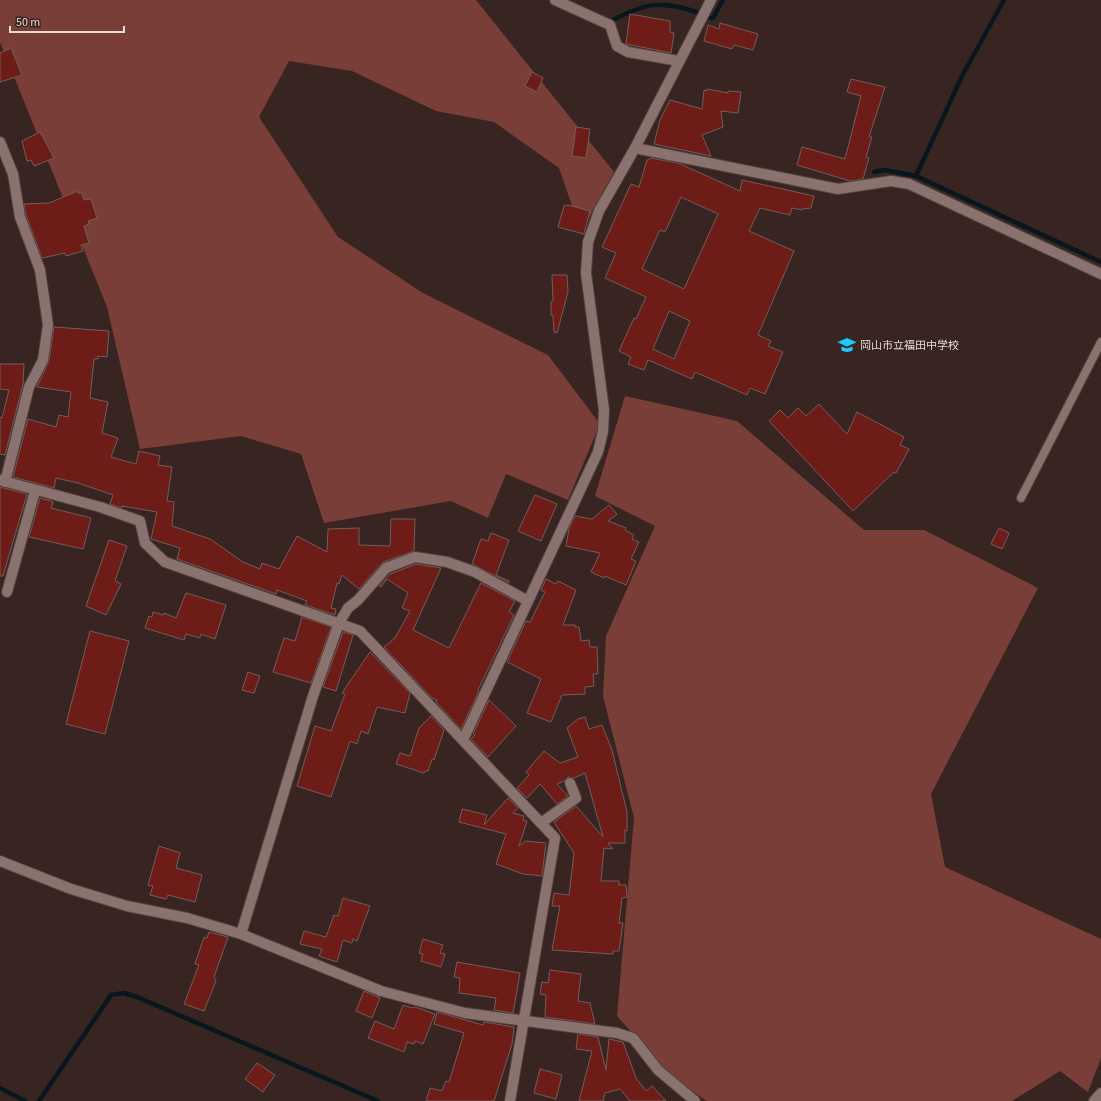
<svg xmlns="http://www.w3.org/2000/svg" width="1101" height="1101" font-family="'Source Sans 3','Noto Sans JP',sans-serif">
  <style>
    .green { fill: #793e37 }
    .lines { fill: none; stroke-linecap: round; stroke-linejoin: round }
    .stream { stroke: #08171d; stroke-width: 4.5 }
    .building { fill: #6e1c17; stroke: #745d5a; fill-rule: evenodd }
    .lane-casing { stroke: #534240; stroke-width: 10 }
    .street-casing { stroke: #534240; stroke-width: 12 }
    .lane { stroke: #8a736f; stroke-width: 8 }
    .street { stroke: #8a736f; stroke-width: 10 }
    .labels { text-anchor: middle; stroke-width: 4; stroke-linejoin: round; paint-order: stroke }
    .poi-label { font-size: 11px; fill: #e8dad8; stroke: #382522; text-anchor: start }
  </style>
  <rect width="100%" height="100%" fill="#382522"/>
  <g class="green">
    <path d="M0,0H476L614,172L581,232L559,168L494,122L436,111L352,71L289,61L259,117L338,237L423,293L548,355L600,424L568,500L506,474L488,518L451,501L324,523L301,454L241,436L140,449L107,307L0,42Z"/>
    <path d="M625,396L737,421L864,530H924L1038,588L931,794L945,867L1101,939V1058L1088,1092L1060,1071L1012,1101H707L673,1079L617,1016L634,818L603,696L606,636L655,526L595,496Z"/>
  </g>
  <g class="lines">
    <g class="stream">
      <path d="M711,18H713L723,0"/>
      <path d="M613,20C646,3 660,0 696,12"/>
      <path d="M874,172L885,170L916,176L1101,262"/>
      <path d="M916,176L962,76L1004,0"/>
      <path d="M0,1088L25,1101"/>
      <path d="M39,1101L111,995L124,993L137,997L378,1101"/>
    </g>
  </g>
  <g class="building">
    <path d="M630,14L670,21V32L674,33L671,53L626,44Z"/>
    <path d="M720,23L758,34L753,50L734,45L732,49L704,41L708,25L719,29Z"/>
    <path d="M11,48L22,75L0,82V53Z"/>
    <path d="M532,72L543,78L537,92L525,86Z"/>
    <path d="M851,79L885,87L869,137H872L866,157L869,158L863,179L850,181L797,165L802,147L845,159L861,96L847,92Z"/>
    <path d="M707,89L728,93V91L741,92L738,113L721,111L723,127L702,135L711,156L654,144L660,120L670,100L702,109L704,90L707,91Z"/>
    <path d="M576,127L590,129L586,158L572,156Z"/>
    <path d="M40,132L54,158L34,166L31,160L27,161L22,141Z"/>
    <path d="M650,158L678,163L740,191L742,180L814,196L811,208L802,209V210L792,208L790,215L760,208L749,231L794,251L758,335L771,341L768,346L783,352L765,394L750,388L747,395L695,372L692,379L648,360L644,370L628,364L631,357L619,351L634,318L636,319L646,297L605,278L616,253L602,247L631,184L639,187L647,160H649ZM681,197L718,214L684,289L642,269L660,230L665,232ZM669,311L690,321L674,359L653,349Z"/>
    <path d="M78,191V193H82L84,200L91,199L97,218L88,221L89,224L84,226L89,243L81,245L83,251L66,256L65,253L42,258L26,215L24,204L49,203Z"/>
    <path d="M568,205L590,211L584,234L558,227L564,206Z"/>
    <path d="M552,275H567L568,292L557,333L554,332L553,315H551V302L553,301Z"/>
    <path d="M54,327L109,331L107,357L98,356V359H94L90,398L108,402L102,433L118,438L111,457L136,464L139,451L160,456L158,465L172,467L167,501L174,502L172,526L210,539L243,562L260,569L262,563L279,569L297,536L327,552L328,529L359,528V545L390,546L391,519H415L414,551L383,562L359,589L342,575L339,584L337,583L331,608L336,609L335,615L305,605L307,601L277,590L276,594L177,559L180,548L151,539L157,512L122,506V508L110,504L113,495L78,483L56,478L54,488L13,477L28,419L56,427L59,415L68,417L71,392L37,387L49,361Z"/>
    <path d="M0,364H24L23,384L5,455L0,454V417L2,418L9,390L0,389Z"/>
    <path d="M819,404L847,434L857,412L904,437L900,445L909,449L896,473L894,472L853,511L769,421L780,410L788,418L798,408L806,416Z"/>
    <path d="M0,487L27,494L3,576H0Z"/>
    <path d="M535,495L557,504L541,541L518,531Z"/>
    <path d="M40,498L51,501L53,502L51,508L91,518L83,549L29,537Z"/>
    <path d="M609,505L617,514L608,521L626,528L625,530L634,535L632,539L639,542L631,559L636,561L626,585L605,576L604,578L591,572L600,553L566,546L569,529L575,516L592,519Z"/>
    <path d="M999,528L1009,533L1002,549L991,544Z"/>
    <path d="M491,533L509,540L496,575L509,581V583L472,564L481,539L488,541Z"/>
    <path d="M109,540L127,546L115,581L121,584L106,615L86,606Z"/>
    <path d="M416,564L441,568L413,630L449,648L481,583L515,601L509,612L514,615L478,690L479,691L461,729L436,702L437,700L432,698L384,647L395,638L410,611L402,608L408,593L387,579L381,587L379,586L390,574Z"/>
    <path d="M546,579L556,584L558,581L576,590L563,625H575V627H579L581,641L589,640L590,647H597L598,674H593L594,686L585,687V694L562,695L551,722L527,713L541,679L507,662L526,621L530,622L545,592L541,590Z"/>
    <path d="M186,593L226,605L215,639L201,634L200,638L186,634L184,640L145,628L149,616L152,617L153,612L163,615L164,613L176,618Z"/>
    <path d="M302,617L331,627L311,683L273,672L284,638L295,641Z"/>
    <path d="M90,631L129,641L105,734L66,724Z"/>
    <path d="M343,632L353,635L336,691L323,687Z"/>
    <path d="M370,652L410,693L405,713L377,707L368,734L361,731L357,744L350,741L331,797L297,786L315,726L331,731L345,694L342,693Z"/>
    <path d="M248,672L260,676L254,693L242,690Z"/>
    <path d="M489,700L516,726L488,757L471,739L475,735L473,734Z"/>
    <path d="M431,716L444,730L434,760L432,759L428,771H425L424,773L396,764L400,753L410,756L419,728Z"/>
    <path d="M585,717L589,729L602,725L612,750L627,812V831L625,830V843H608L613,849L604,848L601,881H619V885H626L627,897L622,898L619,923H623L619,951H613V954L552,950L560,906H552L554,893L569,895L574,853L554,822L576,806L603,837L585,773L574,778L568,777L564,781L557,784L568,796L557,804L540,784L527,798L517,788L529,775L526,772L544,751L560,763L578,757L567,728L578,719Z"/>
    <path d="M508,798L518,808L513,813L524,816L523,820L527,821L519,846L526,841L546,843L542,876L523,874L496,864L506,834L459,822L462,809L487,815L484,825Z"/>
    <path d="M159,846L180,853L176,868L202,875L195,902L168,895L166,899L150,895L153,886L148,885Z"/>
    <path d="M343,898L370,906L357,941L353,939L352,943L343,940L337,962L319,956L322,949L300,944L304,931L326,937L334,915L338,916Z"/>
    <path d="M209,932L228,937L214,977L216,981L204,1011L184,1004L199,965L195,964L204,937L207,938Z"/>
    <path d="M423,939L443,945L440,953L445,954L441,967L421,961L423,954L419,953Z"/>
    <path d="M457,962L520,973L513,1013L494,1010L496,998L459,993L460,978L454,977Z"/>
    <path d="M550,970L581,974L578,1001L590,1003L595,1024L545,1017L546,995L540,994L542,982L548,983Z"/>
    <path d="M364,991L380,998L372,1018L356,1011Z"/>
    <path d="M403,1005L412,1008L415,1007L435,1014L423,1044L415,1041L414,1044L407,1042L404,1052L368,1038L375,1021L394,1029Z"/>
    <path d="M437,1012L483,1025L484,1022L514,1027L512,1044L494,1101H426L430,1088L442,1091L446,1081L449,1082L464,1033L434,1024Z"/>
    <path d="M578,1034L598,1037L606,1070L609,1039L623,1042L636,1078L646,1091L652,1086L666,1101H630L620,1089L605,1093L603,1101H579L592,1051L576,1049Z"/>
    <path d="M257,1063L275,1075L263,1092L245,1079Z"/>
    <path d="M540,1069L562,1075L556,1099L534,1093Z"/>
  </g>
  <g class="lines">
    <g class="lane-casing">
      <path id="lane" d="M1021,498L1101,342"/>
    </g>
    <g class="street-casing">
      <g id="street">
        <path d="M555,0L610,25L617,46L628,52L679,61"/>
        <path d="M0,142L13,174L20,217L40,270L48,325L43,360L29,387L5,482"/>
        <path d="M635,148L838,189L891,181L909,184L1101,274"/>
        <path d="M0,480L100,507L140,521L145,543L165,562L360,631L555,838L510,1101"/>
        <path d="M7,592L35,491"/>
        <path d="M463,740L598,452L603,431L604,410L586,273L588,242L599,211L635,148L711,0"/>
        <path d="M541,823L576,798L570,783"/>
        <path d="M0,861L71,889L127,906L187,918L241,934L381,991L465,1013L617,1033L633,1038L658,1070L695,1101"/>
        <path d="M241,934L313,696L339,623L348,608L358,600L386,568L415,557L447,562L475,572L528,601"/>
        <path d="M1094,1101L1101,1093"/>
      </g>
    </g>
    <use href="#lane" class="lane"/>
    <use href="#street" class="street"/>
  </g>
  <defs>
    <g id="school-bare" transform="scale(1.38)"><path d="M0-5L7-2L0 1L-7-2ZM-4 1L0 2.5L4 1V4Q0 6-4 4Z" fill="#1ec9fd" stroke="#382522" stroke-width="2.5" paint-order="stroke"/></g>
  </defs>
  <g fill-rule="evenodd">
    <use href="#school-bare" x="847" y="345"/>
  </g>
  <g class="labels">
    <g class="poi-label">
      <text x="860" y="349">岡山市立福田中学校</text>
    </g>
  </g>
  <path d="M10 26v6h114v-6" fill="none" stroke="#e8dad8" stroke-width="2"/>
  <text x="16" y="26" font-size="12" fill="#e8dad8" stroke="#382522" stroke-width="3" paint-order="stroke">50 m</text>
</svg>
